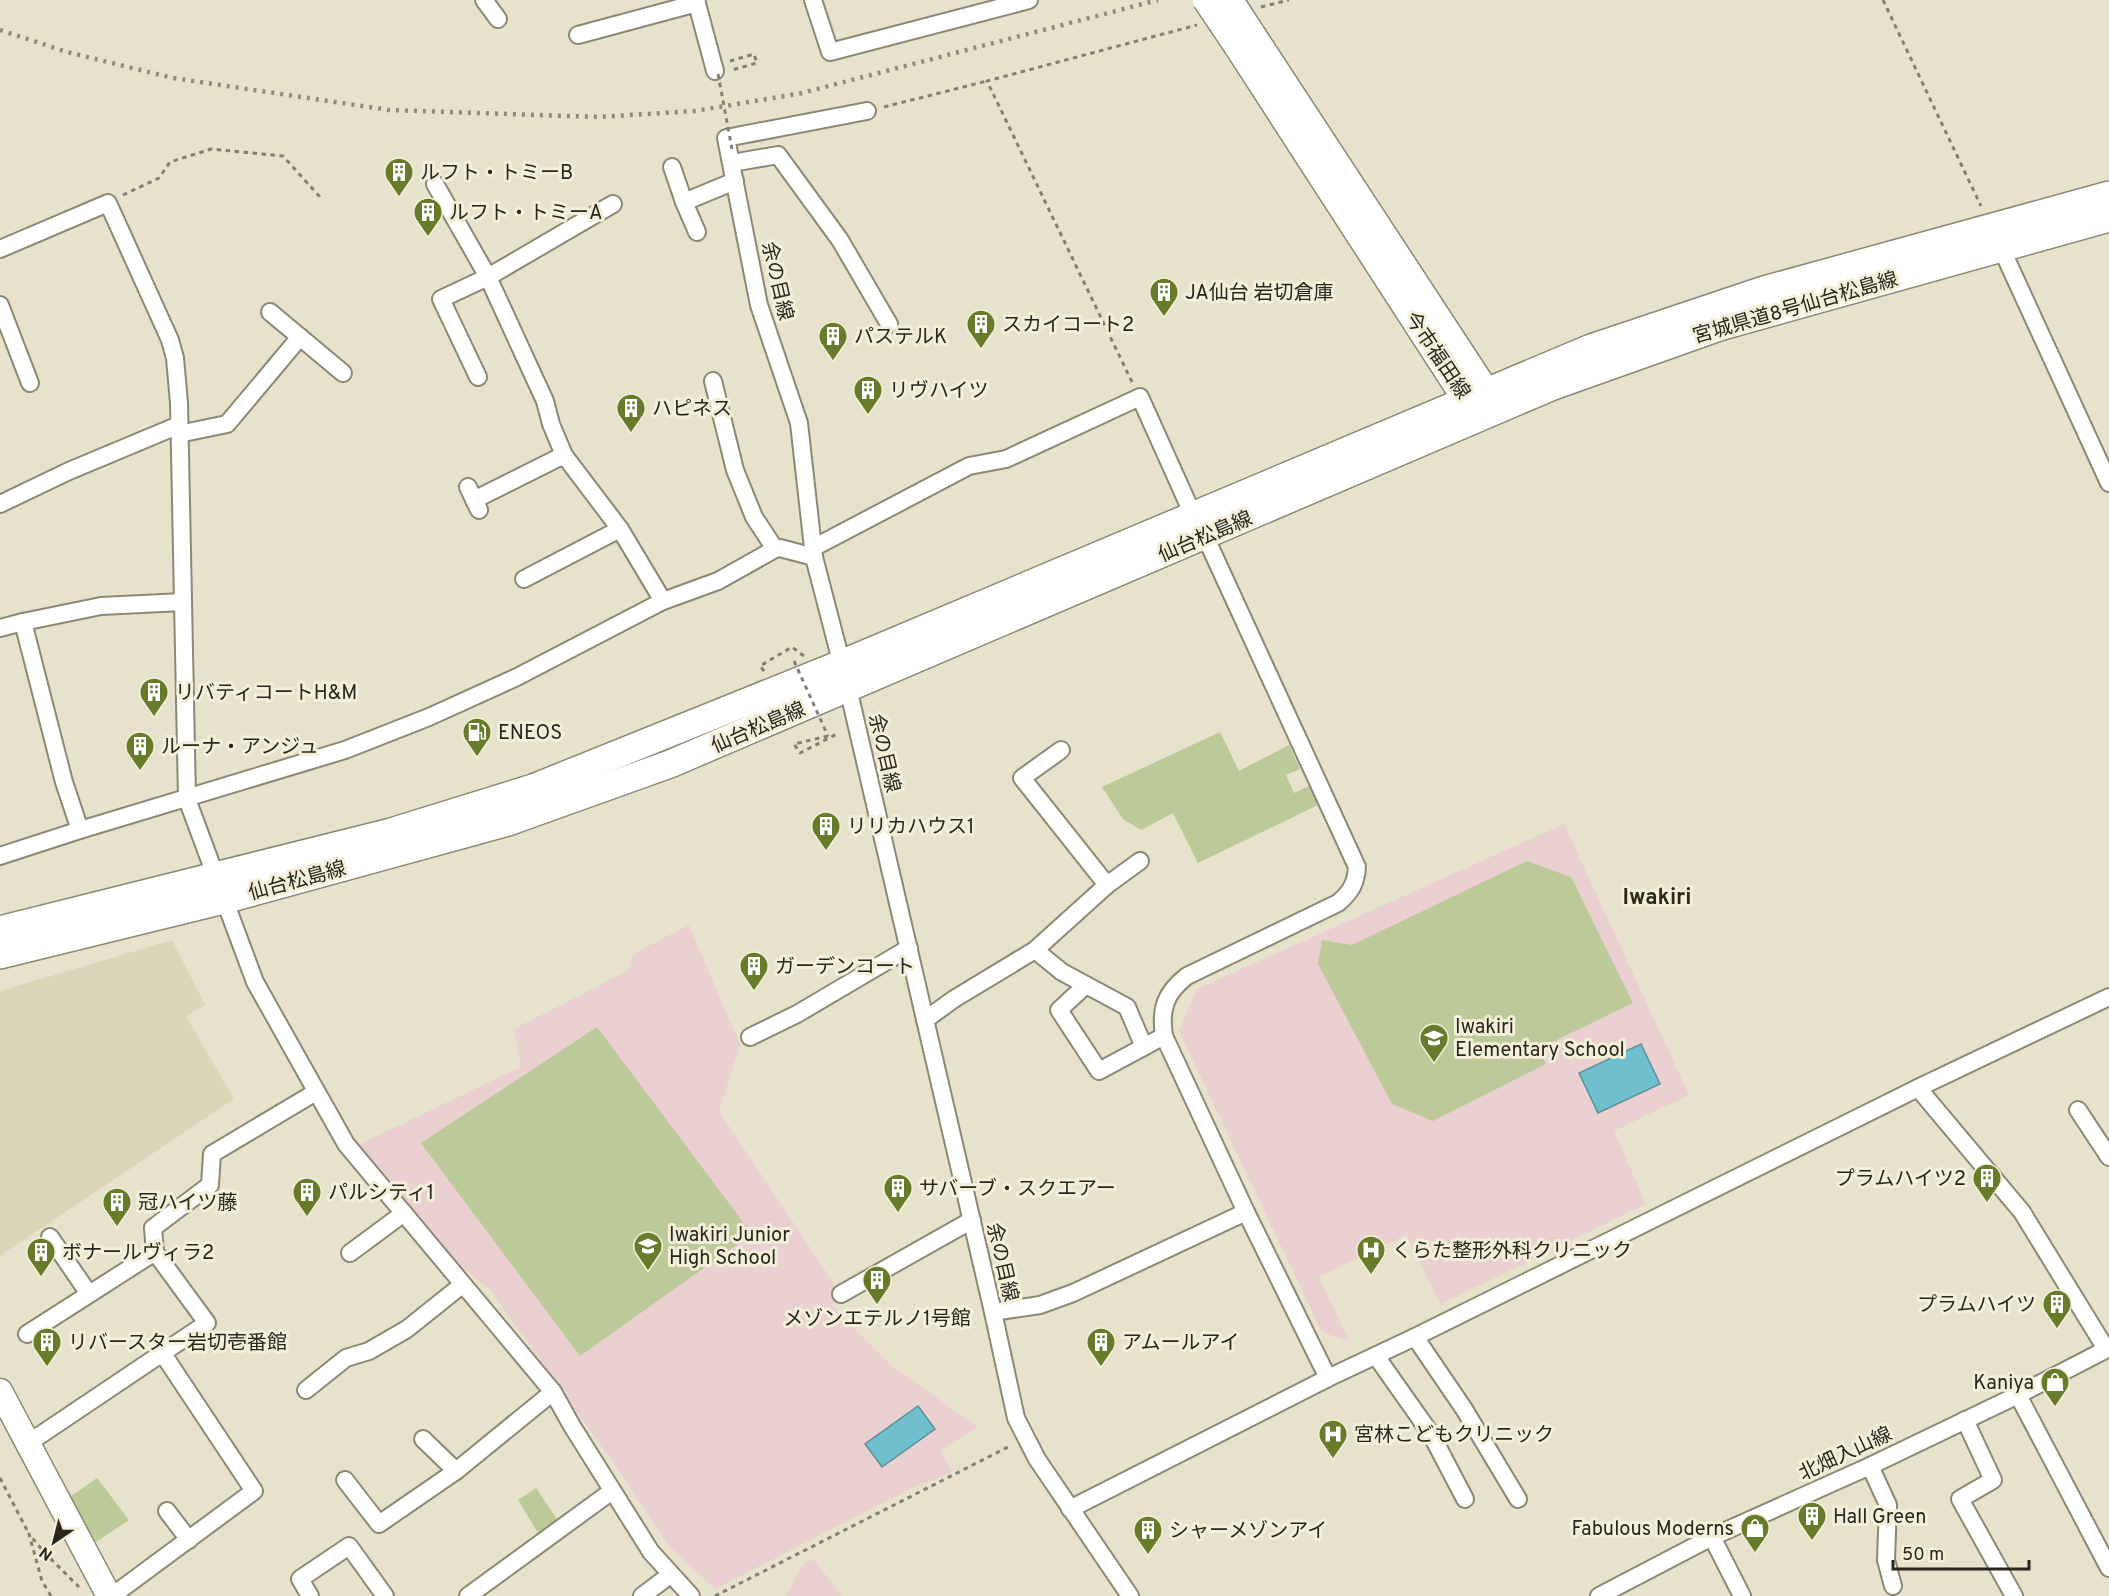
<svg xmlns="http://www.w3.org/2000/svg" width="2109" height="1596" font-family="Overpass,'Noto Sans JP',sans-serif">
  <style>
    .built { fill: #dcd6b9 }
    .education { fill: #ead0d1 }
    .green { fill: #bcc998 }
    .water { fill: #71bece; stroke: #5b9099; stroke-width: 1.5 }
    .lines { fill: none; stroke-linecap: round; stroke-linejoin: round }
    .minor-casing { stroke: #8c8874; stroke-width: 20 }
    .secondary-casing { stroke: #8c8874; stroke-width: 27 }
    .primary-casing { stroke: #8c8874; stroke-width: 30 }
    .path { stroke: #838172; stroke-width: 3; stroke-dasharray: 4.5 4.5; stroke-linecap: butt }
    .minor { stroke: #fff; stroke-width: 16 }
    .secondary { stroke: #fff; stroke-width: 24 }
    .primary { stroke: #fff; stroke-width: 27 }
    .rail { stroke: #908c7d; stroke-width: 4.5; stroke-dasharray: 3 6; stroke-linecap: butt }
    .secondary-bridge-casing { stroke: #8c8874; stroke-width: 27; stroke-linecap: butt }
    .path-bridge { stroke: #838172; stroke-width: 3; stroke-dasharray: 4.5 4.5; stroke-linecap: butt }
    .secondary-bridge { stroke: #fff; stroke-width: 24 }
    .labels { text-anchor: middle; stroke-width: 6; stroke-linejoin: round; paint-order: stroke }
    .poi-label { font-size: 20px; fill: #28261e; stroke: #f3efd9; text-anchor: start }
    .street-label { font-size: 20px; fill: #28261e; stroke: #f3efd9 }
    .quarter-label { font-size: 22px; font-weight: bold; fill: #2d2a19; stroke: #f3efd9 }
  </style>
  <rect width="100%" height="100%" fill="#e6e2cc"/>
  <path class="built" d="M172,940L205,1005L186,1016L234,1099L0,1256V991Z"/>
  <g class="education">
    <path d="M1564,824L1689,1095L1614,1131L1646,1204L1441,1304L1406,1235L1319,1277L1349,1341L1322,1332L1179,1031L1197,989Z"/>
    <path d="M689,925L740,1045L719,1111L839,1291L832,1306L893,1367L978,1427L940,1450L952,1472L904,1492L715,1589L668,1545L614,1464L491,1291L446,1253L358,1145L521,1067L514,1029L629,970L633,954Z"/>
    <path d="M815,1560L837,1591L844,1596H786L805,1562Z"/>
  </g>
  <g class="green">
    <path d="M1220,732L1239,771L1289,745L1300,769L1286,775L1294,793L1309,786L1318,805L1198,863L1173,813L1141,830L1123,819L1102,787Z"/>
    <path d="M1527,861L1571,877L1633,1003L1538,1049L1546,1064L1433,1121L1392,1104L1318,964L1322,940L1352,945Z"/>
    <path d="M597,1027L752,1234L580,1356L421,1143Z"/>
    <path d="M97,1478L129,1520L96,1542L70,1497Z"/>
    <path d="M536,1488L557,1519L538,1533L518,1500Z"/>
  </g>
  <g class="water">
    <path d="M1641,1044L1660,1084L1598,1113L1579,1073Z"/>
    <path d="M918,1406L935,1429L882,1467L865,1444Z"/>
  </g>
  <g class="lines">
    <g class="minor-casing">
      <g id="minor">
        <path d="M484,0L498,19"/>
        <path d="M696,0L715,71"/>
        <path d="M813,0L830,52L1029,0"/>
        <path d="M578,35L697,3"/>
        <path d="M867,111L726,138L759,305L799,423L814,557L848,688L993,1312L1016,1418L1037,1459L1130,1596"/>
        <path d="M732,163L778,155L840,240L889,324"/>
        <path d="M672,167L684,202L697,232"/>
        <path d="M435,184L488,277L545,401L551,424L564,455L620,529L663,601"/>
        <path d="M684,202L735,181"/>
        <path d="M1998,241L2109,483"/>
        <path d="M0,249L108,203L170,340L175,358L179,403L187,799L255,982L346,1144L553,1392L572,1426L651,1552L691,1596"/>
        <path d="M0,305L30,383"/>
        <path d="M270,312L343,373"/>
        <path d="M478,377L441,299L488,277L613,204"/>
        <path d="M713,381L735,470L754,517L775,549"/>
        <path d="M179,434L227,424L300,337"/>
        <path d="M468,487L479,510"/>
        <path d="M474,500L564,455"/>
        <path d="M0,504L69,471L179,425"/>
        <path d="M1205,536L1357,867C1356,883 1351,892 1338,903L1187,976C1165,993 1160,1009 1164,1036L1246,1212L1328,1378"/>
        <path d="M813,548L969,466L1006,459L1140,397L1193,515"/>
        <path d="M524,579L620,529"/>
        <path d="M23,622L64,782L80,830"/>
        <path d="M0,628L23,622L101,606L183,602"/>
        <path d="M1061,750L1022,778L1107,885"/>
        <path d="M0,856L80,830L345,750L429,717L517,677L663,601L718,581L775,549L780,548L814,557"/>
        <path d="M1035,950L1062,972L1127,1007L1144,1047"/>
        <path d="M1086,985L1059,1010L1099,1071L1164,1036"/>
        <path d="M925,1020L954,999L1035,950L1107,885L1140,861"/>
        <path d="M750,1037L797,1014L909,948"/>
        <path d="M1918,1088L2022,1212L2106,1349"/>
        <path d="M2078,1110L2109,1157"/>
        <path d="M50,1237L89,1294"/>
        <path d="M155,1252L153,1228L210,1185L212,1154L316,1092"/>
        <path d="M350,1253L404,1213"/>
        <path d="M841,1294L972,1220"/>
        <path d="M993,1312L1040,1305L1073,1293L1246,1212"/>
        <path d="M27,1334L155,1252L207,1323L27,1444"/>
        <path d="M1415,1337L1464,1409L1518,1499"/>
        <path d="M1376,1356L1431,1434L1465,1499"/>
        <path d="M306,1390L346,1358L369,1351L407,1329L462,1285"/>
        <path d="M2018,1395L2109,1568"/>
        <path d="M1965,1420L1993,1480L1960,1499L2014,1596"/>
        <path d="M423,1439L456,1471"/>
        <path d="M1870,1466L1888,1505L1886,1560L1893,1586"/>
        <path d="M345,1480L379,1524L456,1471L553,1392"/>
        <path d="M1070,1509L1328,1378L1415,1337L1922,1086L2109,997"/>
        <path d="M167,1511L189,1540"/>
        <path d="M1712,1537L1742,1596"/>
        <path d="M112,1596L254,1491L163,1354"/>
        <path d="M310,1596L300,1579L349,1546L385,1596"/>
        <path d="M468,1596L612,1491"/>
        <path d="M642,1596L670,1575"/>
        <path d="M1599,1596L1712,1537L1870,1466L2018,1395L2109,1348"/>
      </g>
    </g>
    <g class="secondary-casing">
      <g id="secondary">
        <path d="M1255,37L1487,391V409"/>
        <path d="M1236,46L1465,400L1482,412"/>
        <path d="M0,1391L109,1596"/>
      </g>
    </g>
    <g class="primary-casing">
      <g id="primary">
        <path d="M0,930L391,832L533,788L841,664L1591,348L1764,290L2109,195"/>
        <path d="M0,955L224,900L508,822L670,764L1553,386L1719,327L2109,218"/>
      </g>
    </g>
    <g class="path">
      <path d="M1883,0L1981,206"/>
      <path d="M1261,7L1289,0"/>
      <path d="M730,61L754,54L757,63L732,70"/>
      <path d="M884,107L987,81"/>
      <path d="M123,195L159,178L170,162L211,149L283,156L320,197"/>
      <path d="M1132,382L987,81L1197,25"/>
      <path d="M764,671L760,666L792,647L804,656"/>
      <path d="M828,736L794,744L800,753L837,734"/>
      <path d="M0,1478L29,1534"/>
      <path d="M51,1596L42,1581L29,1534L44,1552L79,1587"/>
      <path d="M715,1596L1010,1446"/>
    </g>
    <use href="#minor" class="minor"/>
    <use href="#secondary" class="secondary"/>
    <use href="#primary" class="primary"/>
    <path class="rail" d="M0,30L67,52L173,78L389,110L598,117L695,111L802,93L1158,0"/>
    <g class="secondary-bridge-casing">
      <g id="secondary-bridge">
        <path d="M1205,0L1236,46"/>
        <path d="M1231,0L1255,37"/>
      </g>
    </g>
    <g class="path-bridge">
      <path d="M718,74L732,149"/>
      <path d="M794,661L828,736"/>
    </g>
    <use href="#secondary-bridge" class="secondary-bridge"/>
  </g>
  <defs>
    <g id="building-pin" transform="scale(1.5)"><path d="M0 17L-7.5 6A9.5 9.5 0 1 1 7.5 6Z" fill="#677b2b" stroke="#f3efd9"/><path d="M-4-6H4V6H1V3H-1V6H-4ZM-2.5-4.3h1.7v1.8h-1.7ZM.8-4.3h1.7v1.8H.8ZM-2.5-1h1.7V.8h-1.7ZM.8-1h1.7V.8H.8Z" fill="#fff"/></g>
    <g id="fuel-pin" transform="scale(1.5)"><path d="M0 17L-7.5 6A9.5 9.5 0 1 1 7.5 6Z" fill="#677b2b" stroke="#f3efd9"/><path d="M-5.5-6h7V0h2V4h1.3V-2.5L3-4.5l.8-.8L6-3V5H2.5V1h-1V6h-7ZM-4.2-4.7v3.2H.2V-4.7Z" fill="#fff"/></g>
    <g id="school-pin" transform="scale(1.5)"><path d="M0 17L-7.5 6A9.5 9.5 0 1 1 7.5 6Z" fill="#677b2b" stroke="#f3efd9"/><path d="M0-5L7-2L0 1L-7-2ZM-4 1L0 2.5L4 1V4Q0 6-4 4Z" fill="#fff"/></g>
    <g id="hospital-pin" transform="scale(1.5)"><path d="M0 17L-7.5 6A9.5 9.5 0 1 1 7.5 6Z" fill="#677b2b" stroke="#f3efd9"/><path d="M-5-5h3v3.5h4V-5h3V5h-3V1.5h-4V5h-3Z" fill="#fff"/></g>
    <g id="shop-pin" transform="scale(1.5)"><path d="M0 17L-7.5 6A9.5 9.5 0 1 1 7.5 6Z" fill="#677b2b" stroke="#f3efd9"/><path d="M-5-2.5h2.3a2.7 3.5 0 0 1 5.4 0H5L5.5 6h-11ZM-1.5-2.5h3a1.5 2.3 0 0 0-3 0Z" fill="#fff"/></g>
  </defs>
  <g fill-rule="evenodd">
    <use href="#building-pin" x="399" y="172"/>
    <use href="#building-pin" x="428" y="212"/>
    <use href="#building-pin" x="1164" y="292"/>
    <use href="#building-pin" x="981" y="324"/>
    <use href="#building-pin" x="833" y="336"/>
    <use href="#building-pin" x="868" y="390"/>
    <use href="#building-pin" x="631" y="408"/>
    <use href="#building-pin" x="154" y="692"/>
    <use href="#fuel-pin" x="477" y="732"/>
    <use href="#building-pin" x="140" y="746"/>
    <use href="#building-pin" x="826" y="826"/>
    <use href="#building-pin" x="754" y="966"/>
    <use href="#school-pin" x="1434" y="1038"/>
    <use href="#building-pin" x="1987" y="1178"/>
    <use href="#building-pin" x="898" y="1188"/>
    <use href="#building-pin" x="307" y="1192"/>
    <use href="#building-pin" x="117" y="1202"/>
    <use href="#school-pin" x="648" y="1246"/>
    <use href="#hospital-pin" x="1371" y="1250"/>
    <use href="#building-pin" x="41" y="1252"/>
    <use href="#building-pin" x="877" y="1280"/>
    <use href="#building-pin" x="2057" y="1304"/>
    <use href="#building-pin" x="47" y="1342"/>
    <use href="#building-pin" x="1101" y="1342"/>
    <use href="#shop-pin" x="2055" y="1382"/>
    <use href="#hospital-pin" x="1333" y="1434"/>
    <use href="#building-pin" x="1812" y="1516"/>
    <use href="#shop-pin" x="1755" y="1528"/>
    <use href="#building-pin" x="1148" y="1530"/>
  </g>
  <g class="labels">
    <g class="poi-label">
      <text x="420" y="179">ルフト・トミーB</text>
      <text x="449" y="219">ルフト・トミーA</text>
      <text x="1185" y="299">JA仙台 岩切倉庫</text>
      <text x="1002" y="331">スカイコート2</text>
      <text x="854" y="343">パステルK</text>
      <text x="889" y="397">リヴハイツ</text>
      <text x="652" y="415">ハピネス</text>
      <text x="175" y="699">リバティコートH&amp;M</text>
      <text x="498" y="739">ENEOS</text>
      <text x="161" y="753">ルーナ・アンジュ</text>
      <text x="847" y="833">リリカハウス1</text>
      <text x="775" y="973">ガーデンコート</text>
      <text x="1455" y="1033">Iwakiri<tspan x="1455" dy="23">Elementary School</tspan></text>
      <text x="1966" y="1185" text-anchor="end">プラムハイツ2</text>
      <text x="919" y="1195">サバーブ・スクエアー</text>
      <text x="328" y="1199">パルシティ1</text>
      <text x="138" y="1209">冠ハイツ藤</text>
      <text x="669" y="1241">Iwakiri Junior<tspan x="669" dy="23">High School</tspan></text>
      <text x="1392" y="1257">くらた整形外科クリニック</text>
      <text x="62" y="1259">ボナールヴィラ2</text>
      <text x="2036" y="1311" text-anchor="end">プラムハイツ</text>
      <text x="877" y="1325" text-anchor="middle">メゾンエテルノ1号館</text>
      <text x="68" y="1349">リバースター岩切壱番館</text>
      <text x="1122" y="1349">アムールアイ</text>
      <text x="2034" y="1389" text-anchor="end">Kaniya</text>
      <text x="1354" y="1441">宮林こどもクリニック</text>
      <text x="1833" y="1523">Hall Green</text>
      <text x="1734" y="1535" text-anchor="end">Fabulous Moderns</text>
      <text x="1169" y="1537">シャーメゾンアイ</text>
    </g>
    <g class="street-label">
      <text transform="translate(778 281) rotate(77)" y="7">余の目線</text>
      <text transform="translate(1795 307) rotate(-16)" y="7">宮城県道8号仙台松島線</text>
      <text transform="translate(1438 355) rotate(56)" y="7">今市福田線</text>
      <text transform="translate(1205 536) rotate(-23)" y="7">仙台松島線</text>
      <text transform="translate(758 727) rotate(-23)" y="7">仙台松島線</text>
      <text transform="translate(885 753) rotate(77)" y="7">余の目線</text>
      <text transform="translate(297 880) rotate(-15)" y="7">仙台松島線</text>
      <text transform="translate(1003 1262) rotate(77)" y="7">余の目線</text>
      <text transform="translate(1845 1453) rotate(-25)" y="7">北畑入山線</text>
    </g>
    <g class="quarter-label">
      <text x="1657" y="904">Iwakiri</text>
    </g>
  </g>
  <g transform="translate(54 1542) rotate(215)" stroke="#f3efd9" stroke-width="4.5" paint-order="stroke">
  <path d="M0-4.5L10 22L0 15L-10 22Z" fill="#28261e"/>
  <text y="-9" font-size="16" font-weight="bold" text-anchor="middle" fill="#28261e">N</text>
  </g>
  <path d="M1893 1560v9h136v-9" fill="none" stroke="#28261e" stroke-width="3"/>
  <text x="1902" y="1560" font-size="18" fill="#28261e" stroke="#f3efd9" stroke-width="4.5" paint-order="stroke">50 m</text>
</svg>
